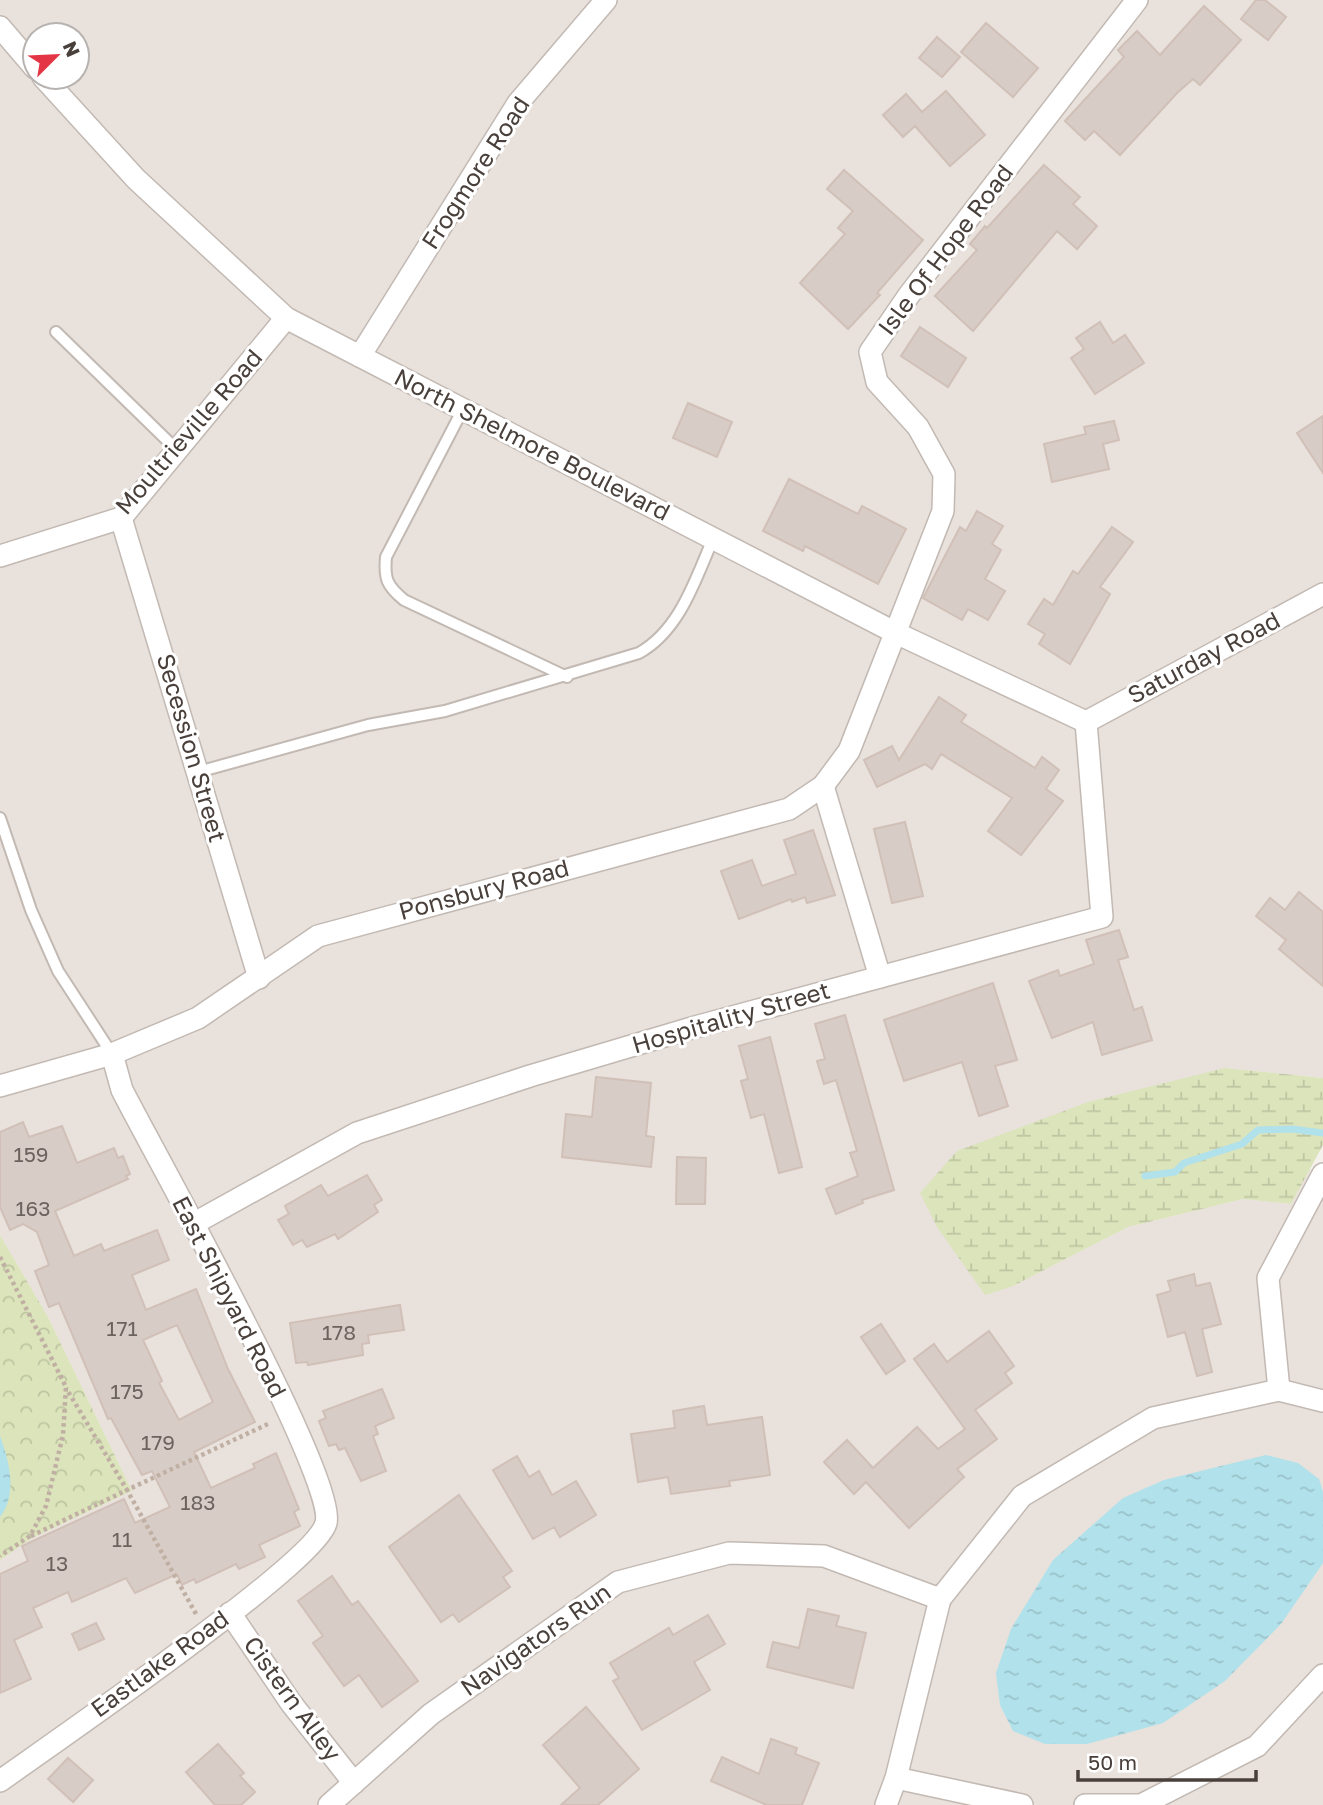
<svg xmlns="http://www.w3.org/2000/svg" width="1323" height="1805" font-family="'Golos Text',sans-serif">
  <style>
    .residential { fill: #e8e1dc; fill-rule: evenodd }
    .wetland { fill: url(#wetland-marsh) }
    .park { fill: url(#park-crowns) }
    .water { fill: url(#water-ripples) }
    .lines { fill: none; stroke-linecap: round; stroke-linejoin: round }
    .stream { stroke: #b1e1ea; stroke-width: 7 }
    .building { fill: #d8cdc6; stroke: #d0c0b7; stroke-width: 2; fill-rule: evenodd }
    .service-casing { stroke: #c3b9b3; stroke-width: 14 }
    .minor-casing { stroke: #c3b9b3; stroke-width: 24 }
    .path { stroke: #c0afa3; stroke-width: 4.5; stroke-dasharray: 3.5 3.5; stroke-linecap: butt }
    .service { stroke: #fff; stroke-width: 10 }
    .minor { stroke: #fff; stroke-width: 21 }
    .labels { text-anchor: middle; stroke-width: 6; stroke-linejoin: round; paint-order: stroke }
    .number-label { font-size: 21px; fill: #6d635e }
    .street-label { font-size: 24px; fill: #49403b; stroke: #fff }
  </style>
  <defs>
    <pattern id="wetland-marsh" width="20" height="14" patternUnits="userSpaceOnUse" patternTransform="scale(1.75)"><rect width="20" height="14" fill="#dce4bb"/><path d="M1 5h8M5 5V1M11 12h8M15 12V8" fill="none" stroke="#bec5a2"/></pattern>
    <pattern id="park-crowns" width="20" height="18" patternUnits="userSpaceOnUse" patternTransform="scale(1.75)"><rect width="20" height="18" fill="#dce4bb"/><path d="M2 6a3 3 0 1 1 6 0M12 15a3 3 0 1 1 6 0" fill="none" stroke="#bec5a2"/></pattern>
    <pattern id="water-ripples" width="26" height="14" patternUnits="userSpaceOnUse" patternTransform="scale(1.75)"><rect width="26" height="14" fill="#b1e1ea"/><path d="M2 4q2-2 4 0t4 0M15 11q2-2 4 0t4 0" fill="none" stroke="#9ac2ca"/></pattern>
  </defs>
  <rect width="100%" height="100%" fill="#f5f1ed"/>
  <path class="residential" d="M0,0H1323V1078L1225,1068L1013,1286L1128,1227L1243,1199L1291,1204L1310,1169L1323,1174V1805H0V1560L32,1538L132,1491L48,1317L0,1235ZM35,35H77V77H35Z"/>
  <path class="wetland" d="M1225,1068L1323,1078V1145L1291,1204L1243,1199L1128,1227L1013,1286L985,1295L937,1227L920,1193L957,1151L1088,1102Z"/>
  <path class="park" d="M0,1235L48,1317L132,1491L32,1538L0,1560Z"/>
  <g class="water">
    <path d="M0,1436C9,1461 18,1494 0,1517Z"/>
    <path d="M1266,1455L1298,1463L1319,1479L1323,1492V1563L1281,1624L1225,1681L1163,1723L1087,1744H1045L1013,1731L1000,1705L996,1673L1011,1629L1053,1560L1123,1498L1164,1480Z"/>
  </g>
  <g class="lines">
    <path class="stream" d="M1145,1176L1175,1172L1184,1163L1242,1144L1258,1130L1292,1129L1323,1133"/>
  </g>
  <g class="building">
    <path d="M1256,0H1265L1286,17L1268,40L1241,19Z"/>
    <path d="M1204,6L1241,40L1200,85L1193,79L1178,92L1120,155L1094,131L1085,140L1065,121L1124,57L1118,50L1137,31L1160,55Z"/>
    <path d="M986,23L1038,68L1013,97L961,52Z"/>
    <path d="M937,37L960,57L942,77L919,58Z"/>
    <path d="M946,91L985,135L950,166L915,126L903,137L883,115L906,94L922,112Z"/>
    <path d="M1044,165L1080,197L1073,204L1097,226L1077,249L1057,231L973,331L935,296L977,250L970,244L985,226L987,228Z"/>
    <path d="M844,170L923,240L877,293L880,295L848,329L800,283L845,234L838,228L853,211L827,189Z"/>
    <path d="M1100,322L1113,343L1125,335L1144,363L1095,394L1071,358L1084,349L1076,338Z"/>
    <path d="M920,327L966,358L948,387L901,356Z"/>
    <path d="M688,403L732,422L717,457L673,438Z"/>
    <path d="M1323,416V473L1297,433Z"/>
    <path d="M1114,421L1119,440L1103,444L1109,469L1052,482L1044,444L1086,434L1084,427Z"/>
    <path d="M789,479L858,514L862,506L906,529L878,584L805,546L803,551L763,531Z"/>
    <path d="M977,511L1003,526L992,544L1001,550L985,579L1005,591L988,620L968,609L962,620L923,598L960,527L966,531Z"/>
    <path d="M1112,527L1133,542L1100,587L1110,594L1070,664L1039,644L1045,634L1028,624L1044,599L1053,605L1073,571L1078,574Z"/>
    <path d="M939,697L966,715L961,722L1035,768L1042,757L1059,770L1046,789L1063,801L1021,855L988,831L1012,798L941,754L932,769L925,764L877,787L864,760L892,746L899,760Z"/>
    <path d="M905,822L923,896L892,903L874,829Z"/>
    <path d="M813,830L835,895L807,903L805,897L792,902L791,899L739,919L721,871L752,860L762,886L796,874L784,840Z"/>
    <path d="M1299,892L1323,912V986L1279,949L1286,940L1256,916L1270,898L1285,910Z"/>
    <path d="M1119,930L1128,957L1118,960L1134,1010L1142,1007L1152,1040L1102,1055L1093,1022L1052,1038L1029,981L1058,970L1060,976L1094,964L1086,940Z"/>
    <path d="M993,983L1017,1060L995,1066L1008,1106L979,1116L962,1062L904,1081L884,1020Z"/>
    <path d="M845,1015L894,1190L862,1200L863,1203L836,1214L826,1189L858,1176L850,1153L857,1151L836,1080L824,1084L817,1061L825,1059L815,1024Z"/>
    <path d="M770,1037L802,1167L779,1173L764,1114L751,1118L741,1081L748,1079L739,1046Z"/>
    <path d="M596,1077L651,1083L646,1136L654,1137L651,1167L562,1157L566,1114L592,1117Z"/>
    <path d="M23,1122L29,1137L62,1126L77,1163L114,1148L118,1158L123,1156L130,1174L126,1176L128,1179L55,1211L74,1256L101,1244L104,1251L157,1230L169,1260L132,1275L146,1310L196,1289L228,1369L255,1422L194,1452L211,1488L255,1468L253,1464L276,1453L299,1509L294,1512L300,1526L259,1545L265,1557L239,1569L236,1564L196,1583L194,1579L182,1585L177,1574L135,1593L126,1578L72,1602L68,1592L33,1608L42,1627L14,1640L31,1679L0,1693V1574L28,1561L22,1546L124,1499L135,1523L170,1507L152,1471L142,1475L111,1418L108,1419L59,1303L49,1307L35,1271L49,1265L37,1232L23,1224L10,1230L0,1207V1132ZM177,1325L213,1402L179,1420L159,1383L162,1381L143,1340Z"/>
    <path d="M677,1157L706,1158L705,1204H676Z"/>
    <path d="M367,1175L382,1200L374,1205L378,1212L338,1239L335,1234L307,1247L302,1240L293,1245L278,1220L289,1214L285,1206L321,1185L328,1196Z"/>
    <path d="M1194,1274L1196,1286L1210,1283L1221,1324L1202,1329L1212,1372L1197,1376L1185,1332L1168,1337L1157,1295L1171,1291L1168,1281Z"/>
    <path d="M400,1305L404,1330L368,1335L369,1343L362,1344L363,1355L308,1365L307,1362L296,1363L290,1323Z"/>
    <path d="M881,1324L905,1361L886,1374L861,1337Z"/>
    <path d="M989,1331L1014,1366L1005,1373L1012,1383L975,1410L997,1439L957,1469L964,1477L909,1528L866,1482L854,1494L824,1462L847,1440L873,1468L917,1427L938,1449L965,1429L914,1359L934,1344L947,1362Z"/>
    <path d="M382,1389L394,1418L375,1426L378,1434L373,1436L386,1471L361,1481L345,1448L339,1450L336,1444L329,1446L319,1421L326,1418L323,1411Z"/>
    <path d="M704,1406L707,1425L762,1417L770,1475L729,1481L730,1486L671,1494L668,1477L638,1482L631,1434L675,1428L673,1411Z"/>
    <path d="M517,1456L529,1477L539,1471L552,1495L576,1481L596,1515L560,1537L554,1527L533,1539L493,1470Z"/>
    <path d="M459,1495L512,1571L503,1577L510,1587L459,1622L453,1614L441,1622L389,1547Z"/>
    <path d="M332,1576L352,1605L358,1601L418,1681L382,1707L359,1675L344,1686L313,1643L323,1636L298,1601Z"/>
    <path d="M808,1609L839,1616L836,1626L866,1633L853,1688L767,1667L773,1642L799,1648Z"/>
    <path d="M708,1615L725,1644L694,1662L710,1690L642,1730L613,1681L619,1678L610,1663L669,1628L673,1635Z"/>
    <path d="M96,1623L104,1639L79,1650L72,1634Z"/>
    <path d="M586,1707L639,1769L598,1805H561L580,1788L543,1745Z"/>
    <path d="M771,1739L797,1748L795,1754L819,1763L802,1805H767L711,1781L722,1757L759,1774Z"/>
    <path d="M218,1744L244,1773L240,1776L255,1792L241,1805H215L186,1772Z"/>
    <path d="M68,1758L93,1780L73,1802L48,1779Z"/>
  </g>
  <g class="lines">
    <g class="service-casing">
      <g id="service">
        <path d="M56,332L177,450"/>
        <path d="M463,409L386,557C384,579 387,586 404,600L567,677"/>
        <path d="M198,772L368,725L445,711L639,653C680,630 695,580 713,539"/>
        <path d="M0,818L31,910L58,971L112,1054"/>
      </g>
    </g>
    <g class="minor-casing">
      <g id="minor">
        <path d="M0,27L35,68"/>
        <path d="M43,77L136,179L286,318L896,633L1086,722"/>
        <path d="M360,356L518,103L606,0"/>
        <path d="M121,518L259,978"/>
        <path d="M0,556L121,518L286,318"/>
        <path d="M1086,722L1323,594"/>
        <path d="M823,786L880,977"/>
        <path d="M0,1086L112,1054L198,1018L318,936L789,809L823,786L849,751L943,511L944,474L918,427L877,382L870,352L909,295L1137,0"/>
        <path d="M193,1224L357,1133L530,1076L695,1027L1102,917L1086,722"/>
        <path d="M1279,1390L1268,1278L1323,1174"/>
        <path d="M230,1613L291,1703L354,1783"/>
        <path d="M896,1778L1022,1805"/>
        <path d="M0,1781C49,1746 316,1563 326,1523C338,1480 153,1151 122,1090L112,1054"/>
        <path d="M329,1805L431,1714L618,1582L729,1553L824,1556L940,1599"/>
        <path d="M886,1805L896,1778L940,1599L1022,1496L1153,1418L1279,1390L1323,1401"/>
        <path d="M1085,1805H1141L1257,1746L1323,1675"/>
      </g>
    </g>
    <g class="path">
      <path d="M0,1257L66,1387L63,1435L46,1506L30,1536L0,1556"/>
      <path d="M31,1536L127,1490L66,1388"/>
      <path d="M196,1614L127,1490L270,1423"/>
    </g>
    <use href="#service" class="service"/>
    <use href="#minor" class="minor"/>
  </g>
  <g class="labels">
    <g class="number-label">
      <text x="31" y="1162">159</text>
      <text x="33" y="1216">163</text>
      <text x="122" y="1336">171</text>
      <text x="339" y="1340">178</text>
      <text x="127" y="1399">175</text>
      <text x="158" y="1450">179</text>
      <text x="198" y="1510">183</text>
      <text x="122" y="1547">11</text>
      <text x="57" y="1571">13</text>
    </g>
    <g class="street-label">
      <text transform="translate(476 173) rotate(-57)" y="8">Frogmore Road</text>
      <text transform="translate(946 250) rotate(-53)" y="8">Isle Of Hope Road</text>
      <text transform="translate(189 432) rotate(-49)" y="8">Moultrieville Road</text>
      <text transform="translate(532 445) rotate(27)" y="8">North Shelmore Boulevard</text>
      <text transform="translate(1204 658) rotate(-28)" y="8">Saturday Road</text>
      <text transform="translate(191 748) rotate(74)" y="8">Secession Street</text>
      <text transform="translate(484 890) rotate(-15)" y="8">Ponsbury Road</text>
      <text transform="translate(731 1018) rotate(-16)" y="8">Hospitality Street</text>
      <text transform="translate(229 1297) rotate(63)" y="8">East Shipyard Road</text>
      <text transform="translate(536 1640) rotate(-35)" y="8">Navigators Run</text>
      <text transform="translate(160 1664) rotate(-36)" y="8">Eastlake Road</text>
      <text transform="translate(292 1699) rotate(54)" y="8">Cistern Alley</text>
    </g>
  </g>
  <g transform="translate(56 56) rotate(66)"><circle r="33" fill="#ffffff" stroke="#b6b3b1" stroke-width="2"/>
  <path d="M0-5L12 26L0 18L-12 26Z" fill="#e43545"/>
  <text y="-10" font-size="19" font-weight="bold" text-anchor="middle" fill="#49403b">N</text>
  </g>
  <path d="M1078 1770v10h178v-10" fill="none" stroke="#49403b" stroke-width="3.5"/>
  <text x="1088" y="1770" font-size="21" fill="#49403b" stroke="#ffffff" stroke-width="5" paint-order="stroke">50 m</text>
</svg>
